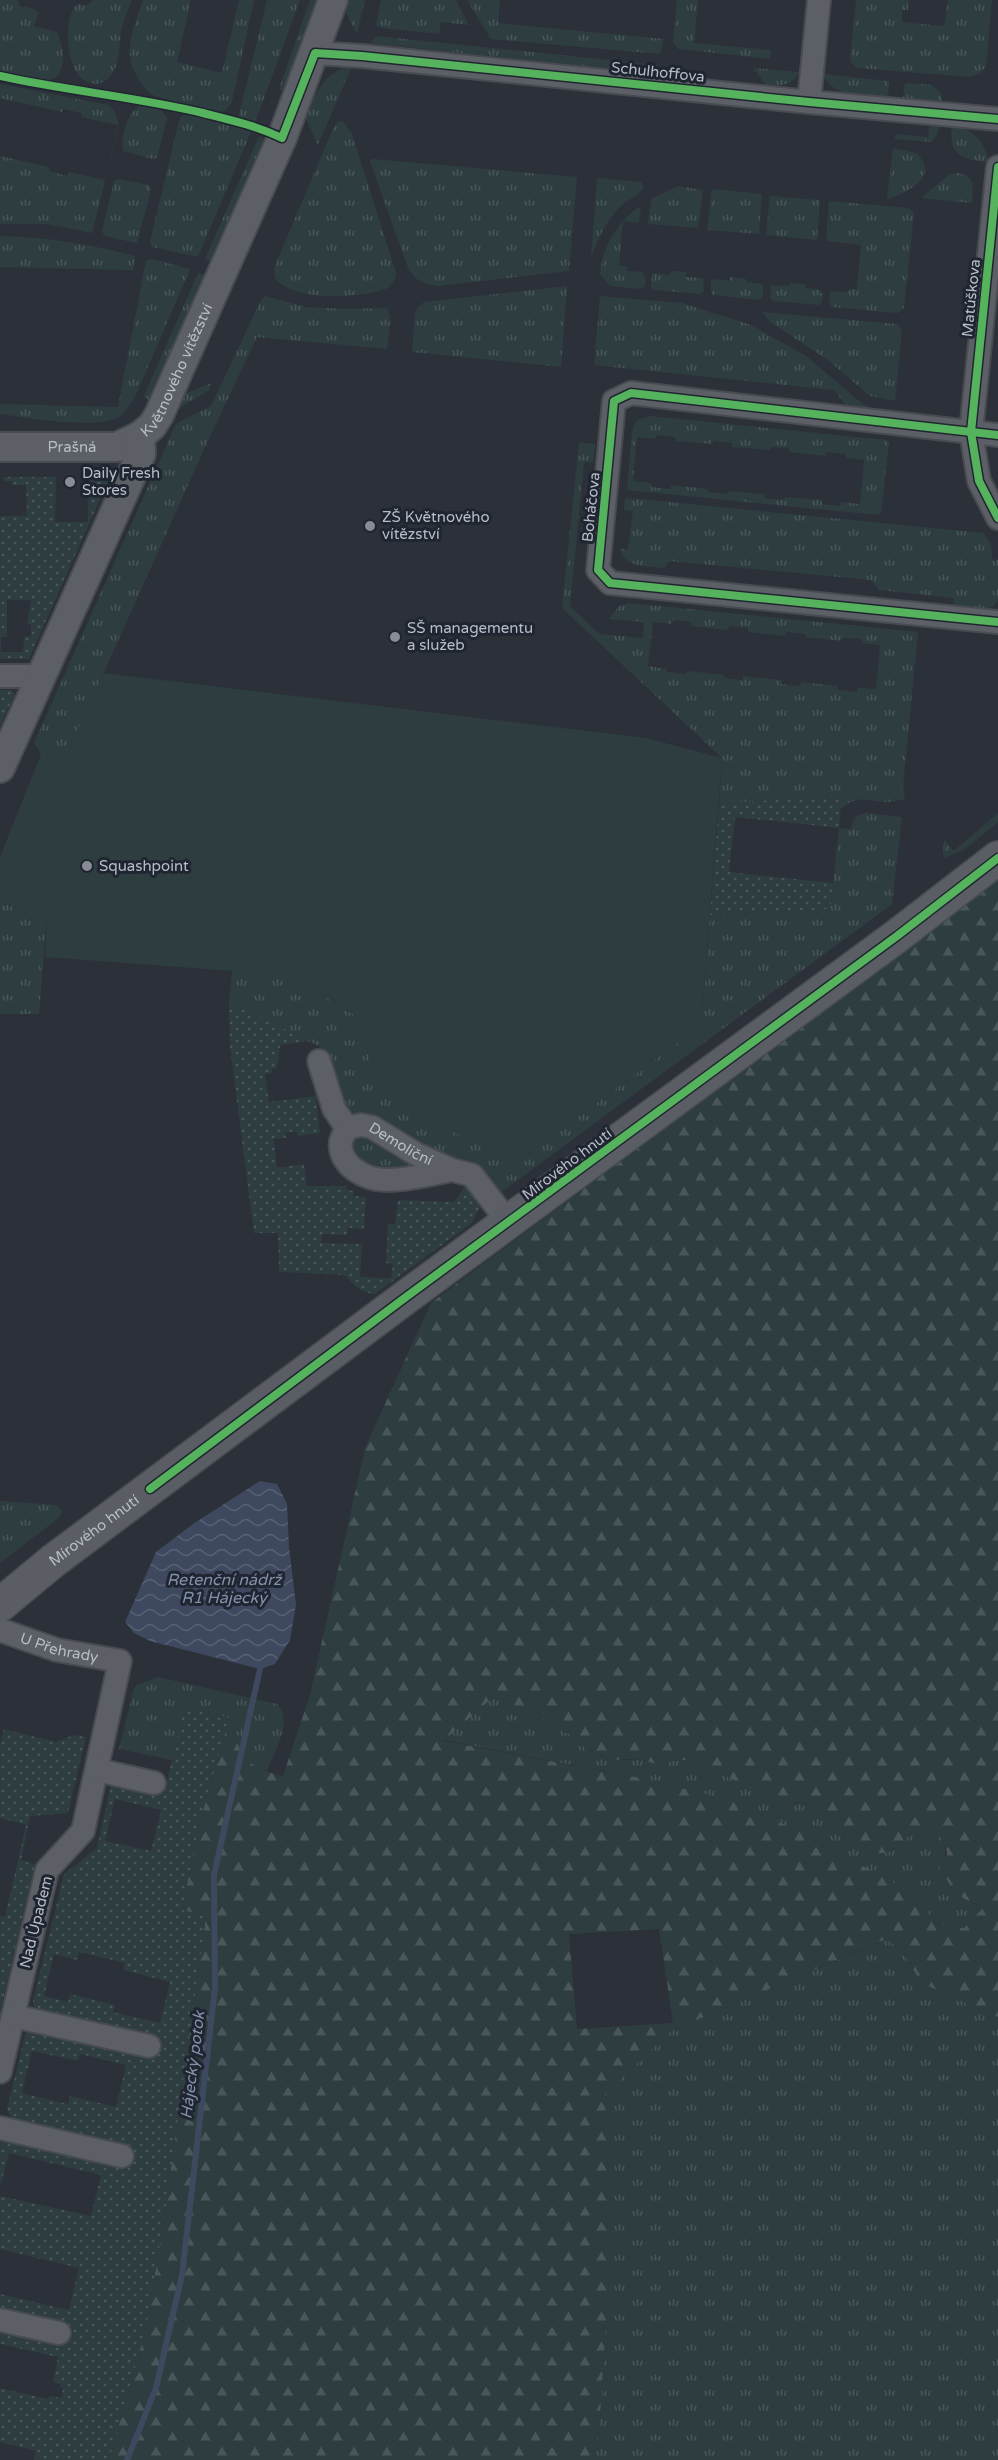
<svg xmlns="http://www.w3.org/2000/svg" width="998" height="2460" font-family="'Varela Round',sans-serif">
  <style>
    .grass { fill: url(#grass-tufts); fill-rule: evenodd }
    .forest { fill: url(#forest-firs); fill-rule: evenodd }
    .garden { fill: url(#garden-dots); fill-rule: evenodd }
    .pitch { fill: #2e3d40 }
    .water { fill: url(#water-waves) }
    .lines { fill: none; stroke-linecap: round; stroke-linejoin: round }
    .stream { stroke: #3e495f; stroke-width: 6 }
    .minor-casing { stroke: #484b50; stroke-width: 26 }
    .tertiary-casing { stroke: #484b50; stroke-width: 32 }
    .secondary-casing { stroke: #484b50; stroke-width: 36 }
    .minor { stroke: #5c5f65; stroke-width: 22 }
    .tertiary { stroke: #5c5f65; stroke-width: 28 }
    .secondary { stroke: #5a5d64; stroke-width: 33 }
    .cycleway-casing { stroke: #202631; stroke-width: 11 }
    .cycleway { stroke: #56b35d; stroke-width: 8 }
    .poi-dot { fill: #878c95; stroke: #202631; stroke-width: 2 }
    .labels { text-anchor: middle; stroke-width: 6; stroke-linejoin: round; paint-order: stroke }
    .street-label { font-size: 15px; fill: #b8bdc7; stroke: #202631 }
    .poi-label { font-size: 15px; fill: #b8bdc7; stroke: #202631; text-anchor: start }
    .water-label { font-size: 16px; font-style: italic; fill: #8391aa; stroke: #202631 }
  </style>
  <defs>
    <pattern id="grass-tufts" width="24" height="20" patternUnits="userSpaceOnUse" patternTransform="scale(1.5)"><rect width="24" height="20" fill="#2e3d40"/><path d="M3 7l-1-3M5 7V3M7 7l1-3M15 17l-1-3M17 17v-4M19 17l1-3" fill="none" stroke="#4a575a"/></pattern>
    <pattern id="forest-firs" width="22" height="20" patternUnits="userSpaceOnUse" patternTransform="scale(1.5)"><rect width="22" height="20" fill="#2e3d40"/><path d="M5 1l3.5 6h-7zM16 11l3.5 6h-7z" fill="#4a575a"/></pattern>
    <pattern id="garden-dots" width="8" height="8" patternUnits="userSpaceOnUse" patternTransform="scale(1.5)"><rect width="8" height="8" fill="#2e3d40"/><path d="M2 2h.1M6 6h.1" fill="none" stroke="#4a575a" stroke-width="1.8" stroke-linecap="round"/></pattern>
    <pattern id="water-waves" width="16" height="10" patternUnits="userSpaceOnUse" patternTransform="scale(1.5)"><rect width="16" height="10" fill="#3e495f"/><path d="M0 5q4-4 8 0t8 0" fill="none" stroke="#586174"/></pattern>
  </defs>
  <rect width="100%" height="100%" fill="#2c3038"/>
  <g class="grass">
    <path d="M0,0H18L20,7H28L39,12L34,26L57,32C63,48 66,60 58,76L47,82L0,72Z"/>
    <path d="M93,0H132C128,10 123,21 121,32C118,51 121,80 96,84C90,83 83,81 79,76C67,62 63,18 77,4L87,5Z"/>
    <path d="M143,0H191L177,62L222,73L239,0H254L232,102C229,106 227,110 222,112C216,113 157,98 151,94C143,88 134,72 131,63C126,42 137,19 143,0Z"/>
    <path d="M267,0H300L256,120L198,257L153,247L150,242L179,121L182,116L189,115L236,127Z"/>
    <path d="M310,0H319L286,92L279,89Z"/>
    <path d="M348,0H365L357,34L346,13Z"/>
    <path d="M381,0H456L469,25L441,22L439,34L382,28L376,25Z"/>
    <path d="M467,0H500L498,23L664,39L660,54L491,39Z"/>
    <path d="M677,0H698L694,43L771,50L770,59L678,49L673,42Z"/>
    <path d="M856,0H909L908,10H902V22L944,26L948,0H992L986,66L979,74L969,77L856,68L850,61Z"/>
    <path d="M376,36L658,65L660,74L370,43Z"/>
    <path d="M353,64L318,145L305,116C318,89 323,74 353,64Z"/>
    <path d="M753,68L800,72C791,86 781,86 766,85Z"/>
    <path d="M823,74L889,81L888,97C867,95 831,98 823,74Z"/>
    <path d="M905,83L932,85L942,94V102L903,98Z"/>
    <path d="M0,84L108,105L114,110L119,124L92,233L47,224H0V156L49,167V171L67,176L69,172L105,180L118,125L81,117L82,113L63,109L62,112L0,98Z"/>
    <path d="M140,106C151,108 163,107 167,119L157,158L153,159L123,151C121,138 127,111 140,106Z"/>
    <path d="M343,121L352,134L396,273L395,279L388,288C362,298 294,303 275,278L274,268L332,131L338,122Z"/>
    <path d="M930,122L939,123C938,132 938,138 930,142L895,139V134L928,137Z"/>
    <path d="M952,124C972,129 985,140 988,162C961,160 948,154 952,124Z"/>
    <path d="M259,136L266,139L213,262L205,259Z"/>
    <path d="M893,148L916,153C942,178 907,191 887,200Z"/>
    <path d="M373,159L577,177L569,271L439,286C424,285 416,281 408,268L370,161Z"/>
    <path d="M959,173L967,176L973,183L972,203L921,198L950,174Z"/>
    <path d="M597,178L641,182L644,187C640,195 629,199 622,205C606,220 599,237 591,258Z"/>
    <path d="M117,179L150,185L151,190L137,243L104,236L102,230L114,181Z"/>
    <path d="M678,186L703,190L698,228L648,224L651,199Z"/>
    <path d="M712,189L762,194L759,234L707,230Z"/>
    <path d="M770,196L820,200L817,240L766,235Z"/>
    <path d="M829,201L909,208L914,213L904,308L898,313L832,307L829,303L830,291L848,292L849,289H857L861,245L826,241Z"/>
    <path d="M638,207L641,208L639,223L623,221L619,265L627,267V271L643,272V277H646L645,286L641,289L610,286L600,274C603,245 616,225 638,207Z"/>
    <path d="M0,236C46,237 90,244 135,256L133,270L0,267Z"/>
    <path d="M152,259L190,269L135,397C131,402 128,408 124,413C105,433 27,417 0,414V404L118,407L144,271L146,261Z"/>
    <path d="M671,271L686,272V277L703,278L704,291L700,294L654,290L651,287L652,273L670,275Z"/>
    <path d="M198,273L206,276L150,401L144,396Z"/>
    <path d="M730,277L746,279V282L763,284V297L760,300L713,295L711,292V279L730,281Z"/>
    <path d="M790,283L805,284V288L821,290V293H823L822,302L819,305L773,301L770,298L771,285L789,286Z"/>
    <path d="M567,286L561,367L412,352L415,314L417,308L424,302Z"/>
    <path d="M265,296L306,307L346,309L387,308C393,319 388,337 387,349L257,337L206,445L64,761L41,754L34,743L175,426L179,422L211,406L261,300Z"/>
    <path d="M600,296L682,303L751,325L806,356L859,401L873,410L847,407L834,390L594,365Z"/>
    <path d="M762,312L898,324L902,330L895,401L870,396L828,360L770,322Z"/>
    <path d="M212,383L209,390L177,410L184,394Z"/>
    <path d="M650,416L886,440L889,442L881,513L878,515L627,490L632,431L634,429L632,428L637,420ZM657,435L675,437L676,441L712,444L713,441L732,443V447L770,450L771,447L789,448V452L826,456V452L846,454V458L864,460L860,504L841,502L840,506L822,504V500L785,497L784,500L765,498V494L728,491L727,494L708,492V489L671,485V489L651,487V483L633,481L637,437L656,439Z"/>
    <path d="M579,442L595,444L593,463L584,462L570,606L599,634L643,638L644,622L609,619L619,606L629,603L918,632L903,787L905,799C898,800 892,802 886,802C866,801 857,794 841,809V795L719,804L722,758L562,608ZM673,620L691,622V626L728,630L729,626L748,628V632L785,636L786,632L805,634V637L842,641L843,638L862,639V643L880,645L876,689L857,688V692L838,690V686L801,682L800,686L781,684V680L743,676V680L724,678V675L687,671L686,674L667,672V669L648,666L653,622L672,624Z"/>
    <path d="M628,498L984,533L991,544L992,559L998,560V599L994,606L986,609L953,606L954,598L879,590L871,580L669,561L664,568C648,566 624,568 620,549H628L633,511L624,510L625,499Z"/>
    <path d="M867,813L902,817L892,904L499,1194L435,1156L346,1111L321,1047L229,1003L232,971H283L353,1014L374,1069L701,1027L710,915L830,909L839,828L851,829C853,819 856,814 867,813Z"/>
    <path d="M998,813V822L964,850L943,858L944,840L954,851Z"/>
    <path d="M0,903L47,916L39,1014H0Z"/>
    <path d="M360,1134H370L426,1165L401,1173L364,1167L351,1148L352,1140Z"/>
    <path d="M0,1501L57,1505L62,1511L60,1517L0,1563Z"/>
    <path d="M158,1677L277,1704C294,1720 274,1753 267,1771C240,1764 236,1741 229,1718L186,1707L172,1760L119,1749L134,1688L137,1685Z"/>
    <path d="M492,1698L504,1699L515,1706L535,1711L555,1729L578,1737L586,1750L614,1760H643L659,1765L671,1761L685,1760L705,1771L721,1774L795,1803L813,1804L834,1833L902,1844L910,1833L928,1827C947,1840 949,1850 940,1871C948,1877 948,1883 953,1890C960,1899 973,1903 983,1908L964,1928L938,1925L929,1915L826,1846L761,1814L635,1777L443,1740Z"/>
    <path d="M887,1939L903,1951L921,1983L998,2017V2460H594L599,2432L611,2243L604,2094L671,2031Z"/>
  </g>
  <path class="forest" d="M998,879V2017L921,1983L903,1951L886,1939L671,2031L605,2094L611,2243L599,2432L594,2460H109L146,2328L164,2218L206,1916L182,1910L198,1829L229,1718C240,1754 243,1767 283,1776L310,1695L365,1448L431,1303ZM492,1698L504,1699L515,1706L535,1711L555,1729L578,1737L586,1750L615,1760L626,1759L643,1760L659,1765L671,1761L685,1760L705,1771L721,1774L774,1799L813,1804L834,1833L875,1854L889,1852L902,1844L910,1833L928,1827C937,1833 947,1843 947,1855L939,1864L940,1871C949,1879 949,1887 957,1894C964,1900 975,1903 983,1908L964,1928L938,1925L929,1915L926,1900L790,1827L726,1799L635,1777L443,1741ZM659,1929L673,2023L577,2029L569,1934Z"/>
  <g class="garden">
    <path d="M104,476L107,477L108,481L29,659H0V516H27L26,485H12V481H4L3,477H56L55,522H88L89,478ZM7,600H31L27,624L31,625V636L24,637L23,652H1V637H7Z"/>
    <path d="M0,690H11L15,694L0,726Z"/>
    <path d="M842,795L839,828L735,817L729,872L833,883L830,909L710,915L719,804Z"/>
    <path d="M229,1003L310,1041L280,1045L277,1068L272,1069V1073L265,1074L269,1102L316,1096L320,1133L298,1136L296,1131L285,1133L286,1138L274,1139L277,1168L304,1164L307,1186H347V1190L354,1191L353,1196L366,1197L364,1229L348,1228L347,1235L322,1234L321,1243L362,1244L360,1277L391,1278L393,1264L386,1263L388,1224H395L398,1200L454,1202L465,1186L480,1207L472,1223L375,1294C360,1293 354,1285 345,1275L279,1272L278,1233H254L230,1047Z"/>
    <path d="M185,1707L229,1718L198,1829L182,1910L206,1916L164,2218L146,2328L109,2460H34L36,2451L0,2442V2388L48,2399L50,2396L61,2398L63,2388L60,2387V2384L53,2382L58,2357L0,2344V2327L62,2341L66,2324L0,2308V2294L69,2310L79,2268L0,2249V2196L91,2216L101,2175L9,2153L0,2188V2143L4,2138L126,2165L130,2145L15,2119L10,2116L7,2109L25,2035L28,2030L152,2055L156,2036L44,2011L34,2006L33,2001L64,1874L97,1848L111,1785L114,1783L164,1793ZM115,1799L161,1810L151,1851L105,1841ZM79,1952L125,1963L123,1970L170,1982L160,2023L113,2012L115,2005L70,1994L68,2002L44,1996L54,1954L77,1960ZM32,2051L78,2061L80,2054L126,2065L116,2107L70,2096L68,2104L22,2093Z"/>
    <path d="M4,1729L56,1742L74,1735L86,1737L68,1813L30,1816L21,1860L35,1864L0,2012V1916L5,1917L26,1825L0,1818V1745Z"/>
  </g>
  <path class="pitch" d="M103,673L646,738L722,758L701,1026L522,1158L431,1124L374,1069L353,1014L283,971H232L45,957L47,916L0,903V857L41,754L64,761Z"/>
  <path class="water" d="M260,1481L277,1484L287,1504L289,1547L296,1605L290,1640L275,1664L260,1669L150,1641L134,1633L125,1622L156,1552L193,1524Z"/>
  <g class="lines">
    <path class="stream" d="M127,2460L156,2388L182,2275L215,1988L214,1875L260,1669"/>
    <g class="minor-casing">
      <g id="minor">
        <path d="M315,53L362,56L809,102L998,119"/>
        <path d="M809,102L819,0"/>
        <path d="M998,167L971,432L979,481L998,518"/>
        <path d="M998,435L631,393L614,401L598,570L610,583L998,622"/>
        <path d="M0,676H41"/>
        <path d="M319,1061L334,1109L347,1128"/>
        <path id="s1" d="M452,1170C431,1174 409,1180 388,1180C367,1181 337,1165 341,1141C342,1137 345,1132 347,1128L361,1125L372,1127L416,1154L452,1170L472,1175L509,1223"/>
        <path id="s2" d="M0,1630L57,1650L120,1661L83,1831L47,1870L0,2072"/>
        <path d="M97,1770L154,1783"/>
        <path d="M13,2016L149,2046"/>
        <path d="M0,2128L122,2156"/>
        <path d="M0,2320L59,2333"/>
      </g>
    </g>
    <g class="tertiary-casing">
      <g id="tertiary">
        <path id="s3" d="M0,447H117L140,436L152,426L159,415L282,138L333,0"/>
        <path d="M0,768L141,454L140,436"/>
      </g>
    </g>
    <g class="secondary-casing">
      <g id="secondary">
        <path id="s4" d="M0,1605L53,1561L406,1297L897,936L998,858"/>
      </g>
    </g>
    <use href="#minor" class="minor"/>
    <use href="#tertiary" class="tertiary"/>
    <use href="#secondary" class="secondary"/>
    <g class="cycleway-casing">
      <g id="cycleway">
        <path d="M0,76C68,91 136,97 203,113C231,120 257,126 282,138L315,53L362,56L809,102L998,119"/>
        <path d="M998,167L971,432L979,481L998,518"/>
        <path d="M998,435L631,393L614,401L598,570L610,583L998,622"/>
        <path d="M150,1489L406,1297L897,936L998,858"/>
      </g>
    </g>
    <use href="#cycleway" class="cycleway"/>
  </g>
  <g class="poi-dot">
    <circle cx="70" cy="482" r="6"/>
    <circle cx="370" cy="526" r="6"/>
    <circle cx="395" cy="637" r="6"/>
    <circle cx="87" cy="866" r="6"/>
  </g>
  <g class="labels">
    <g class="street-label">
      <text transform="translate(658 72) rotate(6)" y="5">Schulhoffova</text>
      <text transform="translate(971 298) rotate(-84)" y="5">Matúškova</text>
      <text dy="5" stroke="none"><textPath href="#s3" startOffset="219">Květnového vítězství</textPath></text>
      <text dy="5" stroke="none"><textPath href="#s3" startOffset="72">Prašná</textPath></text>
      <text transform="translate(591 507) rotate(-84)" y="5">Boháčova</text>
      <text dy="5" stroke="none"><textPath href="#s1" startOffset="207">Demoliční</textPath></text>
      <text transform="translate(567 1164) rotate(-37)" y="5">Mírového hnutí</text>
      <text dy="5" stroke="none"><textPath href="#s4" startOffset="120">Mírového hnutí</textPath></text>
      <text dy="5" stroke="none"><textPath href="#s2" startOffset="62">U Přehrady</textPath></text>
      <text transform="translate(36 1922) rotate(-76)" y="5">Nad Úpadem</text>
    </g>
    <g class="poi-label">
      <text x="82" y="478">Daily Fresh<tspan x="82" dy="17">Stores</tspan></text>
      <text x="382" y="522">ZŠ Květnového<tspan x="382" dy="17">vítězství</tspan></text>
      <text x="407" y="633">SŠ managementu<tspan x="407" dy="17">a služeb</tspan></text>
      <text x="99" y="871">Squashpoint</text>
    </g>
    <g class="water-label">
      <text x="224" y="1585">Retenční nádrž<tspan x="224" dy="18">R1 Hájecký</tspan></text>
      <text transform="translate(192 2065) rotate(-83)" y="6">Hájecký potok</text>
    </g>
  </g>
</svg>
